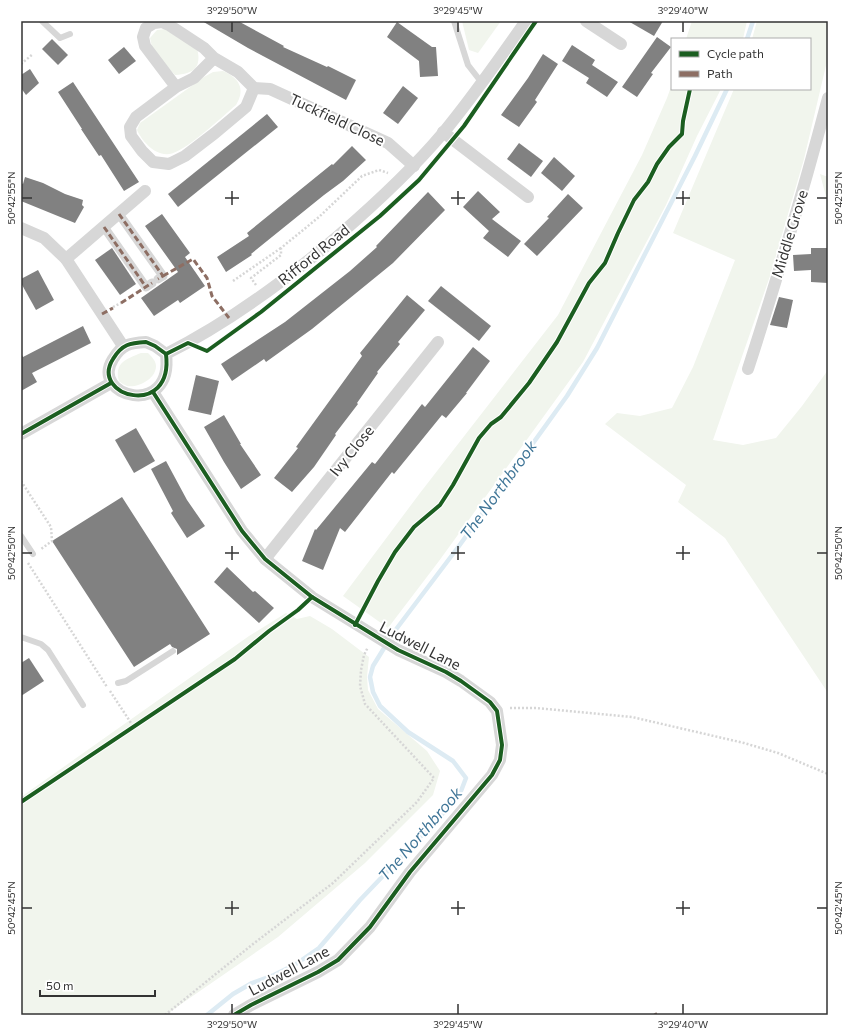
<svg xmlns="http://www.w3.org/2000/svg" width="849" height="1036" font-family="Commissioner,sans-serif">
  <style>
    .green { fill: #f1f5ed }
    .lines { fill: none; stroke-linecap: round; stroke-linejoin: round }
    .stream { stroke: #ddebf3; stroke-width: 4.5 }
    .building { fill: #818181 }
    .path { stroke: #d6d6d6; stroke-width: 2.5; stroke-dasharray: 2 2; stroke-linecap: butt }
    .service { stroke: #d7d7d7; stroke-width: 6 }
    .pedestrian { stroke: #d7d7d7; stroke-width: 9 }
    .minor { stroke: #d7d7d7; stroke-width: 12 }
    .quiet { stroke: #8d6e63; stroke-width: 3; stroke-dasharray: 6 3; stroke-linecap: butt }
    .cycleway-casing { stroke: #fff; stroke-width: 6 }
    .cycleway { stroke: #1b5e20; stroke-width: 4 }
    .ticks { fill: none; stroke: #333; stroke-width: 1.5 }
    .labels { text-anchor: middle; stroke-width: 4; stroke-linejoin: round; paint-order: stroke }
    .street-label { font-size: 15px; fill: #333; stroke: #fff }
    .water-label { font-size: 16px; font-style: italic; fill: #3f7597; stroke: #fff }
    .neatline { fill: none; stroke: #333; stroke-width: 1.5 }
    .ticks-label { font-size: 10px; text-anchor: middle; fill: #333 }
  </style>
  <rect width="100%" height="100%" fill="#fff"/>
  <g class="green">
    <path d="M462,21H501L478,53L469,50Z"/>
    <path d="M692,21H747L743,39H686Z"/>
    <path d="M757,21H828V57L804,159L770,276L713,440L743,445L776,438L802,406L828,370V693L725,538L678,502L686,485L605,424L617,413L640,416L672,408L693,367L735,260L673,233L734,89H810V39H752Z"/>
    <path d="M165,29L197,48C202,67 194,74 175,75L153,51L150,38L157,30Z"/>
    <path d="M223,71C239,78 246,89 236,105C223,116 184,153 169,154C155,156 142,141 137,130L140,123L204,77L213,72Z"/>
    <path d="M672,84V89H721L697,136L666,205L583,362L439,561L388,628L343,596L420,493L558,315L642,155L667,98Z"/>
    <path d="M820,174L828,177V204Z"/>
    <path d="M141,353H148C152,357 156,361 156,366C156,379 138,388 127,386C125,385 121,383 119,381C114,363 126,359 141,353Z"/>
    <path d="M286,613L297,619L310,616L332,629L369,657L367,677L368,690L378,709L427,751L440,771L433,795L365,863L278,937L171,1011L169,1015H21V797L249,636Z"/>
  </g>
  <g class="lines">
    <g class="stream">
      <path d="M747,39L753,21"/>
      <path d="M207,1015L233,994L252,983L274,975L296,964L319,948L360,900L449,807L461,791L466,778L453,761L408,732L380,706L373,692L370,677L373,666L394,632L459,546L567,396L597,348L695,156L727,89"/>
    </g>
  </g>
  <g class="building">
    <path d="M202,21H238L284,46L283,47L327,67L328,66L356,80L346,100L248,48Z"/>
    <path d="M628,21H663L654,36Z"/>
    <path d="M397,22L432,47H436L438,76L420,77L419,61L387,37Z"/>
    <path d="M657,37L671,47L651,73L653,74L637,97L622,87Z"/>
    <path d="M52,39L68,55L58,65L42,49Z"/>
    <path d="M572,45L595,60L592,65L618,82L607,97L586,83L589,78L562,61Z"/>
    <path d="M124,47L136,61L119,74L108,60Z"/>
    <path d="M543,54L558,64L535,100L537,102L519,127L501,115L528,78Z"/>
    <path d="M30,69L39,83L26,95L21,88V75Z"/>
    <path d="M73,82L139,182L124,191L101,155L99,156L81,129H82L58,92Z"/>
    <path d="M403,86L418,98L398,124L383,113Z"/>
    <path d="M267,114L278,127L178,207L168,194Z"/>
    <path d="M519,143L543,161L531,177L507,159Z"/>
    <path d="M352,146L366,160L343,181L324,195L251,254L252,255L226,272L217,257L249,236L247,233L332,164L333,165Z"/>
    <path d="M554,157L575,176L562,191L541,173Z"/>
    <path d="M25,177L43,183L65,194L83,200L82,205L84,207L75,223L21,201V183L23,184Z"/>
    <path d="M478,191L500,212L492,219L521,241L508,257L483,238L489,231L463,207Z"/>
    <path d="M428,192L445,210L393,263L312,329L266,362L264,359L232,381L221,364L285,322L350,271L377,247L376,246Z"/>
    <path d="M568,194L583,208L537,256L524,244L549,218L547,217Z"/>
    <path d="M162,214L190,253L185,257L205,286L180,303L178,300L154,316L141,298L178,272L145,226Z"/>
    <path d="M112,248L136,284L120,295L95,260Z"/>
    <path d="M811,248H828V283L811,282V270L794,271L793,255L811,254Z"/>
    <path d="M38,270L54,300L36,310L21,283V279Z"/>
    <path d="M441,286L491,326L479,341L428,301Z"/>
    <path d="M407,295L425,310L398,342L400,344L377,372L378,373L357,403L358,404L335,434L336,435L314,467L292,492L274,478L298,448L296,447L362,356L360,353Z"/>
    <path d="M779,297L793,300L787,328L770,325Z"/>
    <path d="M83,326L91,343L32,373L37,382L21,391V353L23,357Z"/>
    <path d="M473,347L490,361L466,393H467L446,418L442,415L394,474L392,472L345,532L340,528L323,570L302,561L315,529L316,530L372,462L375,464L422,404L425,407Z"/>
    <path d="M196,375L219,381L211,415L188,410Z"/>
    <path d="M224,415L241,444H240L261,475L241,489L224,462L204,427Z"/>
    <path d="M136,428L155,461L134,473L115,440Z"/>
    <path d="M166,461L187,500L205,526L187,538L171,513L173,511L151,469Z"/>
    <path d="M122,497L210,634L177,655V649L172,647L170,644L134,667L52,541Z"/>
    <path d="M227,567L253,592L255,591L274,608L259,623L214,582Z"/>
    <path d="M29,658L44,681L21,696V663Z"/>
  </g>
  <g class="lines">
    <g class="path">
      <path d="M21,64L33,54"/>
      <path d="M233,281L281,248"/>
      <path d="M256,285L251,278L281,255V248L319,217L362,176L379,170L388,173"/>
      <path d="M113,307L121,303"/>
      <path d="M21,481L51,527L52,541L41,549"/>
      <path d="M28,563L107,687"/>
      <path d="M110,691L133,726"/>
      <path d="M510,708H536L632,717L744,743L778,753L828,774"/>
      <path d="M21,793L25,799"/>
      <path d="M165,1015L253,944L333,883L417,802L434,778L365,704L360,686L361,670L364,655L368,647"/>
    </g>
    <g class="service">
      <path d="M42,21L60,38L70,34"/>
      <path d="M454,21L468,65L482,83"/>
      <path d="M21,536L33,554"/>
      <path d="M21,637L41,644L48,650L83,705"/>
      <path d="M118,683L126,681L173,651"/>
    </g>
    <g class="pedestrian">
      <path d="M119,214L163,276L158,279"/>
      <path d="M104,227L146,287L152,283"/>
    </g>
    <g class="minor">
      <path d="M586,21L621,44"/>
      <path d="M176,87L145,46L143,37L146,28L154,23L162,22L169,25L204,48L214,58L238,72L254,88L246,107L215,133L185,156L169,164L153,162L142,151L131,136L130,127L136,117L176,87L194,78L214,58"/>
      <path d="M254,88L270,89L388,143L414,166"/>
      <path d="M443,132L528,197"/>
      <path d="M21,228L44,238L66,259L123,346"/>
      <path d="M66,259L145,191"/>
      <path d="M146,342L155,346L166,354C174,419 89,397 113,359C122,344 130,343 146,342Z"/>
      <path d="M166,354C228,323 285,281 338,236C375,204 411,171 443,133C473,97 499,59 526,21"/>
      <path d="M748,369C777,279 804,189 828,98"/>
      <path d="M153,392L242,531L265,559L312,597L398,650L446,672L461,681L490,702L497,711L502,745L500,760L492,775L410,872L370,927L338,960L318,972L251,1005L234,1015"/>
      <path d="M21,434L111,383"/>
      <path d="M265,559L438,342"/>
    </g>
    <g class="quiet">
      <path d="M119,214L163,276L158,279"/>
      <path d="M104,227L146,287"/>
      <path d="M163,276L193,259L207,278L212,296L229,318"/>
      <path d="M121,303L152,283"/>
      <path d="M102,314L113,308"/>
      <path d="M655,1013L656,1015"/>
    </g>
    <g class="cycleway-casing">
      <g id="cycleway">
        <path d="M146,342L155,346L166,354C174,419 89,397 113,359C122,344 130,343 146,342Z"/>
        <path d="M166,354L188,343L207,351L261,312L380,216L419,180L464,126L536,21"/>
        <path d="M153,392L242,531L265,559L312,597L398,650L446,672L461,681L490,702L497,711L502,745L500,760L492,775L410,872L370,927L338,960L318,972L251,1005L234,1015"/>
        <path d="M21,434L111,383"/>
        <path d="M355,625L378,581L395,552L414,527L440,505L453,485L479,438L491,424L501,417L529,383L557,342L589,283L605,263L618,233L634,200L648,182L657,164L669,147L682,134L683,121L690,89"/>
        <path d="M21,802L235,659L269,631L298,610L312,597"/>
      </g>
    </g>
    <use href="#cycleway" class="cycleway"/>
  </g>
  <path class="ticks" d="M232,22V32M458,22V32M683,22V32M232,191V205M458,191V205M683,191V205M22,198H32M225,198H239M451,198H465M676,198H690M817,198H827M232,546V560M458,546V560M683,546V560M22,553H32M225,553H239M451,553H465M676,553H690M817,553H827M232,901V915M458,901V915M683,901V915M22,908H32M225,908H239M451,908H465M676,908H690M817,908H827M232,1004V1014M458,1004V1014M683,1004V1014"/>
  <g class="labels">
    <g class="street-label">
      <text transform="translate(337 120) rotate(25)" y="5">Tuckfield Close</text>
      <text transform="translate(790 234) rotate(-73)" y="5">Middle Grove</text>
      <text transform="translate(314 255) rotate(-39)" y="5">Rifford Road</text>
      <text transform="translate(352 451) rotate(-51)" y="5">Ivy Close</text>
      <text transform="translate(420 646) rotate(27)" y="5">Ludwell Lane</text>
      <text transform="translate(289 971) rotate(-28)" y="5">Ludwell Lane</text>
    </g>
    <g class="water-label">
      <text transform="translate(498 490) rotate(-54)" y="6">The Northbrook</text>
      <text transform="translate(420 834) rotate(-49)" y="6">The Northbrook</text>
    </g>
  </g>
  <rect width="849" height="1036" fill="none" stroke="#ffffff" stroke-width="44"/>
  <rect x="671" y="38" width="140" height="52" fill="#ffffff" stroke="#adadad"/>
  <rect x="679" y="51" width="20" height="6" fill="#1b5e20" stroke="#adadad"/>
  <text x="707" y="58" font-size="12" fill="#333333">Cycle path</text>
  <rect x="679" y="71" width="20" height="6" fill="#8d6e63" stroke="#adadad"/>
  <text x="707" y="78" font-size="12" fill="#333333">Path</text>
  <path d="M40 990v6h115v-6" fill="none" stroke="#333333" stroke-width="2"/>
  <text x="46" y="990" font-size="12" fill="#333333" stroke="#ffffff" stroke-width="3" paint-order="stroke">50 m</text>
  <rect x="22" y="22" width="805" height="992" class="neatline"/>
  <g class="ticks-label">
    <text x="232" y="14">3°29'50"W</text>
    <text x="458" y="14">3°29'45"W</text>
    <text x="683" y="14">3°29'40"W</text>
    <text transform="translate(11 198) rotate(-90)" y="4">50°42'55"N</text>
    <text transform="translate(838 198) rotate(-90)" y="4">50°42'55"N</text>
    <text transform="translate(11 553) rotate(-90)" y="4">50°42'50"N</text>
    <text transform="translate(838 553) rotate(-90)" y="4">50°42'50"N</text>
    <text transform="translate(11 908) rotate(-90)" y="4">50°42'45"N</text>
    <text transform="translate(838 908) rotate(-90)" y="4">50°42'45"N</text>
    <text x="232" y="1028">3°29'50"W</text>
    <text x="458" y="1028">3°29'45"W</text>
    <text x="683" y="1028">3°29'40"W</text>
  </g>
</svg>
